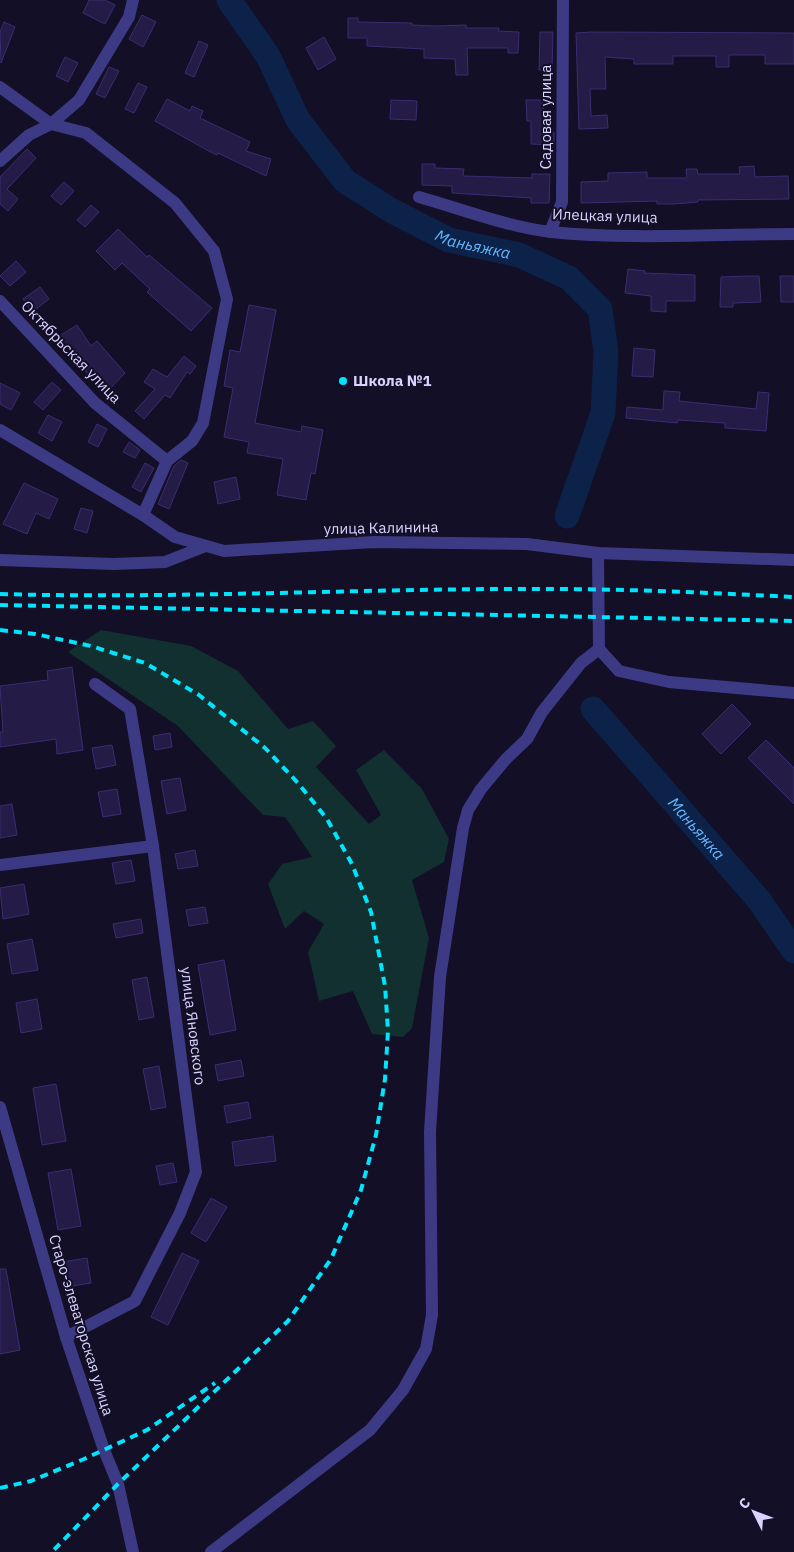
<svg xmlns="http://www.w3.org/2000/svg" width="794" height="1552" font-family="'IBM Plex Sans',sans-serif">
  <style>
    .green { fill: #12302f }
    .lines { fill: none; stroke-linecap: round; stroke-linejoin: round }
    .river { stroke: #0c2248; stroke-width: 25 }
    .building { fill: #241b47; stroke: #3b2d73 }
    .street { stroke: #3d3a85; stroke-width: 12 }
    .rail { stroke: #00e5ff; stroke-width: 4; stroke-dasharray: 8 6; stroke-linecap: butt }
    .poi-dot { fill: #00e5ff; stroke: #130f26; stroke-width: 2 }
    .labels { text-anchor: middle; stroke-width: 4; stroke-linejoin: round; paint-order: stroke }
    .street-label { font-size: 15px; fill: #d9d4ff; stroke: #130f26 }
    .poi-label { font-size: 15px; font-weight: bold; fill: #d9d4ff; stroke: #130f26; text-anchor: start }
    .water-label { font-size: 16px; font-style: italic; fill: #62b6ff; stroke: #130f26 }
  </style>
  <rect width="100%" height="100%" fill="#130f26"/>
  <path class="green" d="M101,630L191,646L238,671L288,729L313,721L336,746L316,767L369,824L381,815L356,770L384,750L422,789L449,839L444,862L412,880L429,938L412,1028L403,1037L372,1034L353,991L319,1001L308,952L324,924L304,911L285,929L268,884L282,864L312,857L285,817L263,815L178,726L68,652Z"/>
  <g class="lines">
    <g class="river">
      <path id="s1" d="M229,0L268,56L298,120L345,181L392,211L449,240L519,255L569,278L600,309L606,352L603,413L567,516"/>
      <path id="s2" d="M593,709L759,900L794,951"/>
    </g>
  </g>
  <g class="building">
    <path d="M89,0H105L115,5L105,24L83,13Z"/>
    <path d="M142,15L156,22L143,47L129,39Z"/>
    <path d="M348,18H358V22L412,23V25L436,26L466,25V28H499L498,31L519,32L518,53H508V48H467L468,75H456L455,59L424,58V49L367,46V38H348Z"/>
    <path d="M4,22L15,27L1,63L0,32Z"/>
    <path d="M540,32H553L552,70H539Z"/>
    <path d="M591,32L794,33V64H765V55H729V67H716V56H673V64H634V59L605,57L606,89H590L591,116L607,115L608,128L579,129L576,33Z"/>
    <path d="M324,37L336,59L318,70L306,48Z"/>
    <path d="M199,41L208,45L194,77L185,73Z"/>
    <path d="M65,57L78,63L68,82L56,76Z"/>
    <path d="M109,67L119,71L105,98L96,94Z"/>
    <path d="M138,83L147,87L134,113L125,109Z"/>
    <path d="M167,99L190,111L192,106L203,111L200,118L250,142L246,151L271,159L266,176L218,153L217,155L205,149L155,121Z"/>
    <path d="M391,100L417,101L416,120L390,119Z"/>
    <path d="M526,100H543L544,132H554V145L531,144V121H527Z"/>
    <path d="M27,149L36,158L7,189L18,199L8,211L0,204V177Z"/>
    <path d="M422,164H435V168L464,169L463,176L532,178V174H550L549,203H531V198L452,193V186L422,185Z"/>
    <path d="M754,166L755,177L788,176L789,199L698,200V202L674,204H657V201L581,203V182L608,181V173L647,172V178H687L686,169H697L698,174H740L739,167Z"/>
    <path d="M64,182L74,191L61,205L51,196Z"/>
    <path d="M91,205L99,212L85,227L77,220Z"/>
    <path d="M118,229L147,257L149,255L212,308L191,331L147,292L150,289L122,263L115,270L96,251Z"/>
    <path d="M16,261L26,272L10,286L0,276Z"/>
    <path d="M628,269L645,271L644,273L695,275V301H666V312L651,311V296L625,293Z"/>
    <path d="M748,276H759L761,302L733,303V307H720L721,277Z"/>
    <path d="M780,276H794V302H781Z"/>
    <path d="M40,287L49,299L32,312L23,299Z"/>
    <path d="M249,305L276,310L255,423L301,432L302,426L323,430L315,474L311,473L306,500L277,495L283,459L247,453L249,442L224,437L233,388L224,386L230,350L240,352Z"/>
    <path d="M77,325L91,346L97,341L125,373L107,392L86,372L58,337Z"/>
    <path d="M634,348L655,350L653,377L632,376Z"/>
    <path d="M184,356L196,366L190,374L187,372L170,398L165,395L144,419L135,411L155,389L144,382L153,369L167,377Z"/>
    <path d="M52,382L61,390L43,410L34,402Z"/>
    <path d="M0,383L20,393L11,410L0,404Z"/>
    <path d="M664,391L680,392L679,401L756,409L758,392L769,393L766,431L725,428V423L678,420L677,423L626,418L627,407L663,410Z"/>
    <path d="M48,415L62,422L52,441L38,433Z"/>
    <path d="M97,424L107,429L98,447L88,442Z"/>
    <path d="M129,442L140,450L135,458L123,452Z"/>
    <path d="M181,460L188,463L169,509L158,504L174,466Z"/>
    <path d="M145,463L154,468L141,492L132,487Z"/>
    <path d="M236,477L240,499L218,504L214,482Z"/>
    <path d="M24,483L58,499L49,519L36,513L27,534L3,524Z"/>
    <path d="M81,508L93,511L87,533L74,529Z"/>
    <path d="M72,667L83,750L57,754L56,739L0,747V732H3L0,686L48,680L47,671Z"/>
    <path d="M732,704L751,724L721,754L702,734Z"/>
    <path d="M170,733L172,747L155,750L153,736Z"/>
    <path d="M766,740L794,768V804L748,758Z"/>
    <path d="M112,745L116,765L96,769L92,748Z"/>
    <path d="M180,778L186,810L167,814L161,781Z"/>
    <path d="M117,789L121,814L103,817L98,792Z"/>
    <path d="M12,804L17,835L0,838V806Z"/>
    <path d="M195,850L198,866L178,869L175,854Z"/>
    <path d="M131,860L135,881L116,884L112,863Z"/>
    <path d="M24,884L29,914L3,919L0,888Z"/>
    <path d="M205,907L208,923L189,926L186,910Z"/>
    <path d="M141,919L143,933L116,938L113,924Z"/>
    <path d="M32,939L38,970L12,974L7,944Z"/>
    <path d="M224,960L236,1030L210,1035L198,965Z"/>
    <path d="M147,977L154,1017L139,1020L132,980Z"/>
    <path d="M37,999L42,1029L21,1033L16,1003Z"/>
    <path d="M241,1060L244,1076L218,1081L215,1065Z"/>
    <path d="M159,1066L166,1107L151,1110L143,1069Z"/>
    <path d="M56,1084L66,1141L42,1145L33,1088Z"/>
    <path d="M248,1102L251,1118L227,1123L224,1106Z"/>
    <path d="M273,1136L276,1161L235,1166L232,1142Z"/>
    <path d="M173,1163L177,1182L160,1185L156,1166Z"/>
    <path d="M71,1169L81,1226L58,1230L48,1173Z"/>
    <path d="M211,1198L227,1207L206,1242L191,1233Z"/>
    <path d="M182,1253L199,1261L168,1325L151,1317Z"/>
    <path d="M87,1258L91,1283L66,1287L62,1262Z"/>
    <path d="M0,1269H6L20,1350L0,1354Z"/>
  </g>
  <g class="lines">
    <g class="street">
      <path d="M0,87L51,124L86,133L175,203L214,251L227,299L203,423L192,441L167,461L143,515"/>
      <path d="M0,161L29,135L51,124L79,100L129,17L133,0"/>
      <path d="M419,197C461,209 508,227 551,232C629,240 716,234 794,234"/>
      <path d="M550,232L562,202L563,0"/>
      <path d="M0,301L95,403L167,461"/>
      <path d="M0,430L143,515L175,537L224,551L374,542L527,544L598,553L794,560"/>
      <path d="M598,553L599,649L619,671L669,682L794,693"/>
      <path d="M0,560L114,564L165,562L203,547"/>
      <path d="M0,865L153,846"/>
      <path d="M0,1107L66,1337L104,1450L118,1484L133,1552"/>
      <path d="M66,1337L135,1301L180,1213L196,1172L153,846L130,709L95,684"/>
      <path d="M211,1552L370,1430L403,1390L426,1349L432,1315L430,1132L440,977L463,828L468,810L481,789L506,759L527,739L542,712L581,663L599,649"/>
    </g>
    <g class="rail">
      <path d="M0,594C184,599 367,588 551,589C632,589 713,593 794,597"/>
      <path d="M0,605L794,621"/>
      <path d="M0,630L35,634L91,646L145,663L199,695L265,748L298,783L327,819L352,864L371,912L385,986L388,1031L385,1079L376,1135L361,1190L331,1259L288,1321L118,1484L52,1552"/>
      <path d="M0,1488L31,1481L84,1459L147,1430L215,1383"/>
    </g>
  </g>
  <circle class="poi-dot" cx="343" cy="381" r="5"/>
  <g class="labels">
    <g class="street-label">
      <text transform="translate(546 117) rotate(-90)" y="5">Садовая улица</text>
      <text transform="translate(605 216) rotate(2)" y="5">Илецкая улица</text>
      <text transform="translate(71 352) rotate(46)" y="5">Октябрьская улица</text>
      <text transform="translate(381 528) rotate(-1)" y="5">улица Калинина</text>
      <text transform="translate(193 1026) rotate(83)" y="5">улица Яновского</text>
      <text transform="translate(81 1325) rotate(73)" y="5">Старо-элеваторская улица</text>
    </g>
    <g class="poi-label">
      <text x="353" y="386">Школа №1</text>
    </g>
    <g class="water-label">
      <text dy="6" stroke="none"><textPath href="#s1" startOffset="360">Маньяжка</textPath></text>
      <text dy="6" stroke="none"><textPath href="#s2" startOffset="158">Маньяжка</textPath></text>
    </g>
  </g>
  <g transform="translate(754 1512) rotate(312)" stroke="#130f26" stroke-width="4" paint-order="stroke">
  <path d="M0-4L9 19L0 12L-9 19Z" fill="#d9d4ff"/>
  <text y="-8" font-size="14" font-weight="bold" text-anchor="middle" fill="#d9d4ff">С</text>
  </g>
</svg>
